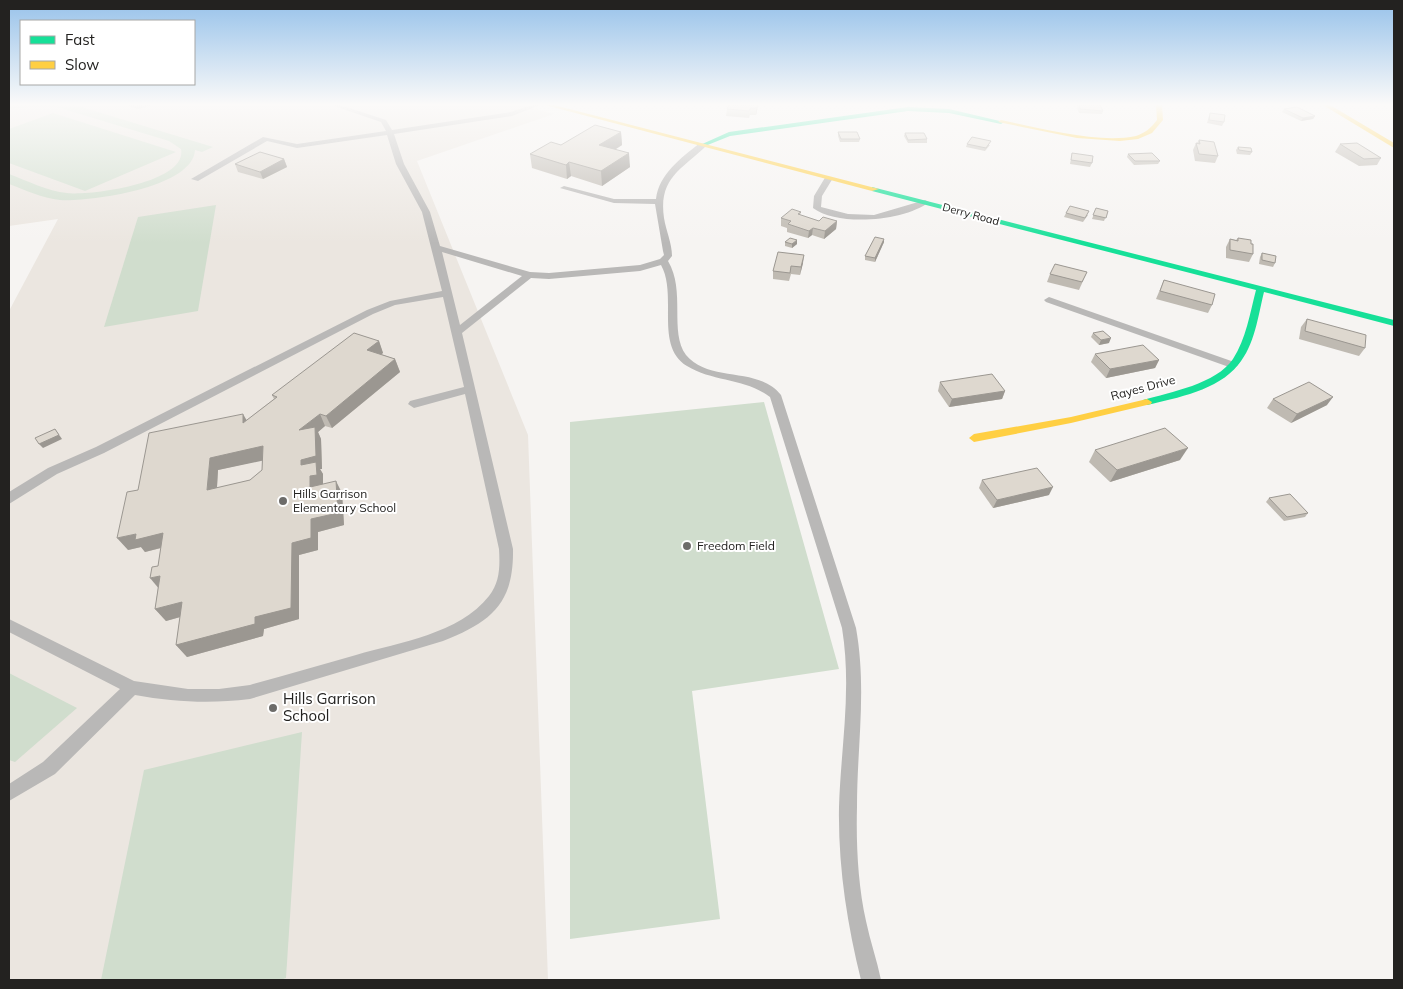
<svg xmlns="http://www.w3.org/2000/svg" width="1403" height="989" font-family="Mulish,sans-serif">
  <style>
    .built { fill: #ebe6e0 }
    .green { fill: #d0ddcd }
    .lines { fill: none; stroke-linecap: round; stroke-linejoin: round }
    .lane { fill: #b9b8b7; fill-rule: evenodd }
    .fast { fill: #16e098; fill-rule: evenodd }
    .slow { fill: #ffcf43; fill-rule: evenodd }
    .wall { fill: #bfbab2; fill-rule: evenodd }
    .shaded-wall { fill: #9b9791 }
    .building { fill: #ded8cf; stroke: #9b9791; fill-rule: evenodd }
    .poi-dot { fill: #6d6c6a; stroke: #fff; stroke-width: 2 }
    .labels { text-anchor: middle; stroke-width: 4; stroke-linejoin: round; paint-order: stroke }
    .far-street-label { font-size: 11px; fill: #232220; stroke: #fff }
    .street-label { font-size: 12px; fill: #232220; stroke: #fff }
    .poi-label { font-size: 12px; fill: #232220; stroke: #fff; text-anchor: start }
    .near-poi-label { font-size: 15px; fill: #232220; stroke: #fff; text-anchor: start }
  </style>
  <rect width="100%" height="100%" fill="#f6f4f2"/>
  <path class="built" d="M9,105H519L554,114L417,161L528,435L548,980H9V311L58,219L9,226Z"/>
  <g class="green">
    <path d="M9,105H75L213,147L202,152L195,150C193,188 89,202 60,200C42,198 25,190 9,184V174C28,181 47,191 67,193C89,196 188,183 181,149L169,141L57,107L39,106L9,109Z"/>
    <path d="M53,113L176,152L85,191L9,163V129Z"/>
    <path d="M216,205L198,311L104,327L138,217Z"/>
    <path d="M764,402L839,669L692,691L720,919L570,939V422Z"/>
    <path d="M9,673L77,708L15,762L9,760Z"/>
    <path d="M302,732L286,978L280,980H101L144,770Z"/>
  </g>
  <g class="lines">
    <g class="lane">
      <path d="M125,105H153L138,109Z"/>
      <path d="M331,105H340L386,120L392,130L511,112L531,105H540L512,116L394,134L404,164L430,212L440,246L530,272L549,273L640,265L660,259L664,255L663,251L655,204L614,203L560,188L564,186L614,199H656C659,174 681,158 700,143L707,145C683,169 658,177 664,218C666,231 672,243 672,256L668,261C686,291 669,332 686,355C709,383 759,366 781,395L856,628C867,690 857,745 857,807C856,844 858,885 866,921C870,941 877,960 881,980H861C847,923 838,866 839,807C841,745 852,690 842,628L770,397C745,378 713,382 687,366C654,346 678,295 661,265L640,271L549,279L531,278L462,333L513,549C514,604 491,622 443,641L250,699C210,704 174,702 135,695L55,774L9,801V784L43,762L120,689L9,632V619L134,681L188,689H219L250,685C285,675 321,665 356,655C400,642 459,634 489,596C500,582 500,566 499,549L465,394L414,408L408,404L410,401L464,387L443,297L395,305L373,314L104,453L57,474L9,504V492L48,468L96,447L367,310L390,301L442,291L422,212L396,164L387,135L297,148L267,141L198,181L191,179L263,137L297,144L386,131L381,122ZM442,252L522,276L460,325Z"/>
      <path d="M826,176L833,178L822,196L821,207L848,214L874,215L925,200L929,202C905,221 838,227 813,208L814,196Z"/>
      <path d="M1049,297L1237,363L1238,365L1233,368L1229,367L1046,302L1044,300Z"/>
    </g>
    <g class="fast">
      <path d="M908,107L949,109L1004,122L1001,124L949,113L908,111L730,136L705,146L700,145L729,132Z"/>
      <path d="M872,187L1394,320V326L1264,292C1258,316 1255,345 1238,365C1218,390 1177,398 1147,405L1142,402L1143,400C1171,392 1216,384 1233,359C1246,339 1250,313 1256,290L872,191Z"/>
    </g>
    <g class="slow">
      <path d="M545,105H554L879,189L872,191Z"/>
      <path d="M1156,105H1162L1163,120L1152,133L1138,139L1120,141L1077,138L998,122L1001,120C1038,128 1099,144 1136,136C1145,133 1151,128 1157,120Z"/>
      <path d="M1323,105H1330L1394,143V148Z"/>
      <path d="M1147,399L1152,402L1151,404L1071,423L974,442L969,438L974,434L1071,417Z"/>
    </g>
  </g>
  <g class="wall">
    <path d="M758,105L757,111L756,115H750L749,118L726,116L727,109Z"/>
    <path d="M1077,105H1100L1103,111L1102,114L1079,113L1077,107Z"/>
    <path d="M1284,109L1315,116L1313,119L1301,121L1282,112Z"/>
    <path d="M1210,113L1224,122L1222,126L1207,123L1209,116Z"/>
    <path d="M621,132L622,145L616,149L630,167L602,186L571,176L567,179L532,168L530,154L561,145Z"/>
    <path d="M838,132L860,139L859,142H840L838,136Z"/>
    <path d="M905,133L927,139V143H908L904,136Z"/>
    <path d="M1199,140L1218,156L1215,163L1195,161L1193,150L1196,143H1197Z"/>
    <path d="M967,144L990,145L985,151L966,147Z"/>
    <path d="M1340,144L1381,158L1377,165L1359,166L1335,152Z"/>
    <path d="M1238,147L1252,152L1250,155L1237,154L1236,150Z"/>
    <path d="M1072,153L1092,163L1090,167L1070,164Z"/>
    <path d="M1128,154L1160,161L1158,164L1134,165L1127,157Z"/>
    <path d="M284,159L287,167L263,179L238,172L235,164Z"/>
    <path d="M1096,208L1108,211L1104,221L1092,219Z"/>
    <path d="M801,212L800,215L819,221H837L836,229L824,239L812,235L808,238L787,232V228L781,226V218Z"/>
    <path d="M1066,213L1088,215L1083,222L1064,217Z"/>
    <path d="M1238,238L1251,244L1253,254L1249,262L1226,258V247L1230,239L1236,240Z"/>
    <path d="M884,239V242L875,262L865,260V256Z"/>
    <path d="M785,242L797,244L792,248L785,246Z"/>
    <path d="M1262,253L1275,263L1273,267L1259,264L1260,257Z"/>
    <path d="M803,263L800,275L791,274L789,281L773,279V271Z"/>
    <path d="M1087,272L1079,290L1047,282L1050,274Z"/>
    <path d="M1164,280L1212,305L1208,313L1156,299Z"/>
    <path d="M1307,319L1365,348L1359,356L1299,339L1301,327Z"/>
    <path d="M1093,333L1109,343L1099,345L1091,337Z"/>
    <path d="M379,341L383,353L381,354L395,359L400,372L332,428L325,426L318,432L321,439L322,469H320L323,474V484L342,493L344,525L318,532V550L299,555V619L264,629L263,636L187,657L176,645L180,617L166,621L155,609L158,588V566L161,548L145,552L141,547L128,550L247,420L274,399L272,395ZM262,460V470L250,480L217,488L218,470Z"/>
    <path d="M1095,354L1159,360L1155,368L1106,378L1091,362Z"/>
    <path d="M940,382L1005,391L1002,399L949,407L938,391Z"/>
    <path d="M1273,399L1327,405L1291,423L1267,408Z"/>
    <path d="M1095,450L1180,460L1110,482L1089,462Z"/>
    <path d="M982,480L1049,495L993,508L979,488Z"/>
    <path d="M1269,498L1308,513L1305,517L1284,521L1266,502Z"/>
  </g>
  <g class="shaded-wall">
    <path d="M758,105L757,111L756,115V108Z"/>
    <path d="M1315,116L1313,119L1301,121L1303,118Z"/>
    <path d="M621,132L622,145L600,159L599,145Z"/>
    <path d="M629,153L630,167L602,186L601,171Z"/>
    <path d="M284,159L287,167L263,179L260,172Z"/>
    <path d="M569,162L571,176L567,179L566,165Z"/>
    <path d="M837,221L836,229L824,239L825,231Z"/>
    <path d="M813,228L812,235L808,238L809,231Z"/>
    <path d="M884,239V242L875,262V258Z"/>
    <path d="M797,240V244L792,248V244Z"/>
    <path d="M804,255L803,263L800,275L801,267Z"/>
    <path d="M1111,338L1109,343L1099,345L1101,340Z"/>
    <path d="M379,341L383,353L372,362L367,350Z"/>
    <path d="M395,359L400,372L332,428L326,416Z"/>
    <path d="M1159,360L1155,368L1106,378L1110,369Z"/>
    <path d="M1005,391L1002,399L949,407L952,399Z"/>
    <path d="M1333,397L1327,405L1291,423L1297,414Z"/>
    <path d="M243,414L250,426L243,423Z"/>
    <path d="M320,414L325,426L318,432L321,439L322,469H320L323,474V487H310L301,465L299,430Z"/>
    <path d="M55,429L62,439L43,448L39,444Z"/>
    <path d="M263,446L270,459L218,470L216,502L207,490L210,458Z"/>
    <path d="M1188,448L1180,460L1110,482L1117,470Z"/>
    <path d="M336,481L342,493L344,525L318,532V550L299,555V619L264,629L263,636L187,657L176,645L255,617L292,543L311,519Z"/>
    <path d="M1053,487L1049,495L993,508L997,500Z"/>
    <path d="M163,533L172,545L145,552L141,547L128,550L117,538L136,534Z"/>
    <path d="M160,576V590L150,578Z"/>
    <path d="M182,602L191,614L166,621L155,609Z"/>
  </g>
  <g class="building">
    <path d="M729,105H758L756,108H751L749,111L727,109Z"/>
    <path d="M1079,105H1100L1103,111L1080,109Z"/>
    <path d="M1297,107L1315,116L1303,118L1284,109Z"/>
    <path d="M1210,113L1225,115L1224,122L1209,120Z"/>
    <path d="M595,125L621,132L599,145L629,153L601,171L569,162L566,165L530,154L551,142L561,145Z"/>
    <path d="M838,132H857L860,139H841Z"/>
    <path d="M905,133H924L927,139L908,140Z"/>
    <path d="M972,137L991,141L986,148L967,144Z"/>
    <path d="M1199,140L1214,142L1218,156L1199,154L1196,143L1200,144Z"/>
    <path d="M1357,143L1381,158L1364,159L1340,144Z"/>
    <path d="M1238,147L1251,148L1252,152L1239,150Z"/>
    <path d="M260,152L284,159L260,172L235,164Z"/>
    <path d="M1072,153L1093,156L1092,163L1071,160Z"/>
    <path d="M1152,153L1160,161H1135L1128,154Z"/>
    <path d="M1070,206L1089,211L1085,218L1066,213Z"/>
    <path d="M1096,208L1108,211L1106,218L1093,215Z"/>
    <path d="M792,209L801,212L798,214L819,221L823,217L837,221L825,231L813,228L809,231L788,224L791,221L781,218Z"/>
    <path d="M875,237L884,239L875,258L865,256Z"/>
    <path d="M790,238L797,240L792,244L785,242Z"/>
    <path d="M1238,238L1251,240V244H1253V254L1230,250V239L1238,241Z"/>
    <path d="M778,252L804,255L801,267L791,266L790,273L773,271Z"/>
    <path d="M1262,253L1276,256L1275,263L1262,260Z"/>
    <path d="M1055,264L1087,272L1082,282L1050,274Z"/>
    <path d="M1164,280L1215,294L1212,305L1160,291Z"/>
    <path d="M1307,319L1366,335L1365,348L1305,331Z"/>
    <path d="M1103,331L1111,338L1101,340L1093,333Z"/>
    <path d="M354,333L379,341L367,350L395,359L326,416L320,414L299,430L315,427L316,456L301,460V465L316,462L317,475L310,476V487L336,481L338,513L311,519V538L292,543L291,608L255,617V624L176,645L182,602L155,609L160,576L150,578L152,567L158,566L163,533L135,540L136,534L117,538L127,492L138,490L149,433L243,414V423L277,397L272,395ZM263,446L262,470L250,480L207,490L210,458Z"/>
    <path d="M1143,345L1159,360L1110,369L1095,354Z"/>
    <path d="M992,374L1005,391L952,399L940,382Z"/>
    <path d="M1309,382L1333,397L1297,414L1273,399Z"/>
    <path d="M1165,428L1188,448L1117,470L1095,450Z"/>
    <path d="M55,429L59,435L39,444L35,438Z"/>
    <path d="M1037,468L1053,487L997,500L982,480Z"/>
    <path d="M1290,494L1308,513L1287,517L1269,498Z"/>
  </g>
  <linearGradient id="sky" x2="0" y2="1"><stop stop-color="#97c2ea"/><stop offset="0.43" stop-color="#fbfaf9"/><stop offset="1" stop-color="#fbfaf9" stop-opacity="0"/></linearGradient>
  <rect width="1403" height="243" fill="url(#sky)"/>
  <g class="poi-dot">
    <circle cx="283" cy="501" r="5"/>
    <circle cx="687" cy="546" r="5"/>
    <circle cx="273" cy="708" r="5"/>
  </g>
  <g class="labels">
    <g class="far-street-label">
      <text transform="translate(971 214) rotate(15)" y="4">Derry Road</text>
    </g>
    <g class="street-label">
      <text transform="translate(1143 388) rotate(-15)" y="4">Rayes Drive</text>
    </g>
    <g class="poi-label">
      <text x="293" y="498">Hills Garrison<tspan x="293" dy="14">Elementary School</tspan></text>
      <text x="697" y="550">Freedom Field</text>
    </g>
    <g class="near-poi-label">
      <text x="283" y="704">Hills Garrison<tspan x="283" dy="17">School</tspan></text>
    </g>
  </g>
  <rect width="1403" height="989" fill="none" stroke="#232220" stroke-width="20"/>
  <rect x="20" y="20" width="175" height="65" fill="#ffffff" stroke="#a7a7a6"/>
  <rect x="30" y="36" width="25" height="8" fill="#16e098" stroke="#a7a7a6"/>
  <text x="65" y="45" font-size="15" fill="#232220">Fast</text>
  <rect x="30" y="61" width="25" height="8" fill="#ffcf43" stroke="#a7a7a6"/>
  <text x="65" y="70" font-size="15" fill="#232220">Slow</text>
</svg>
